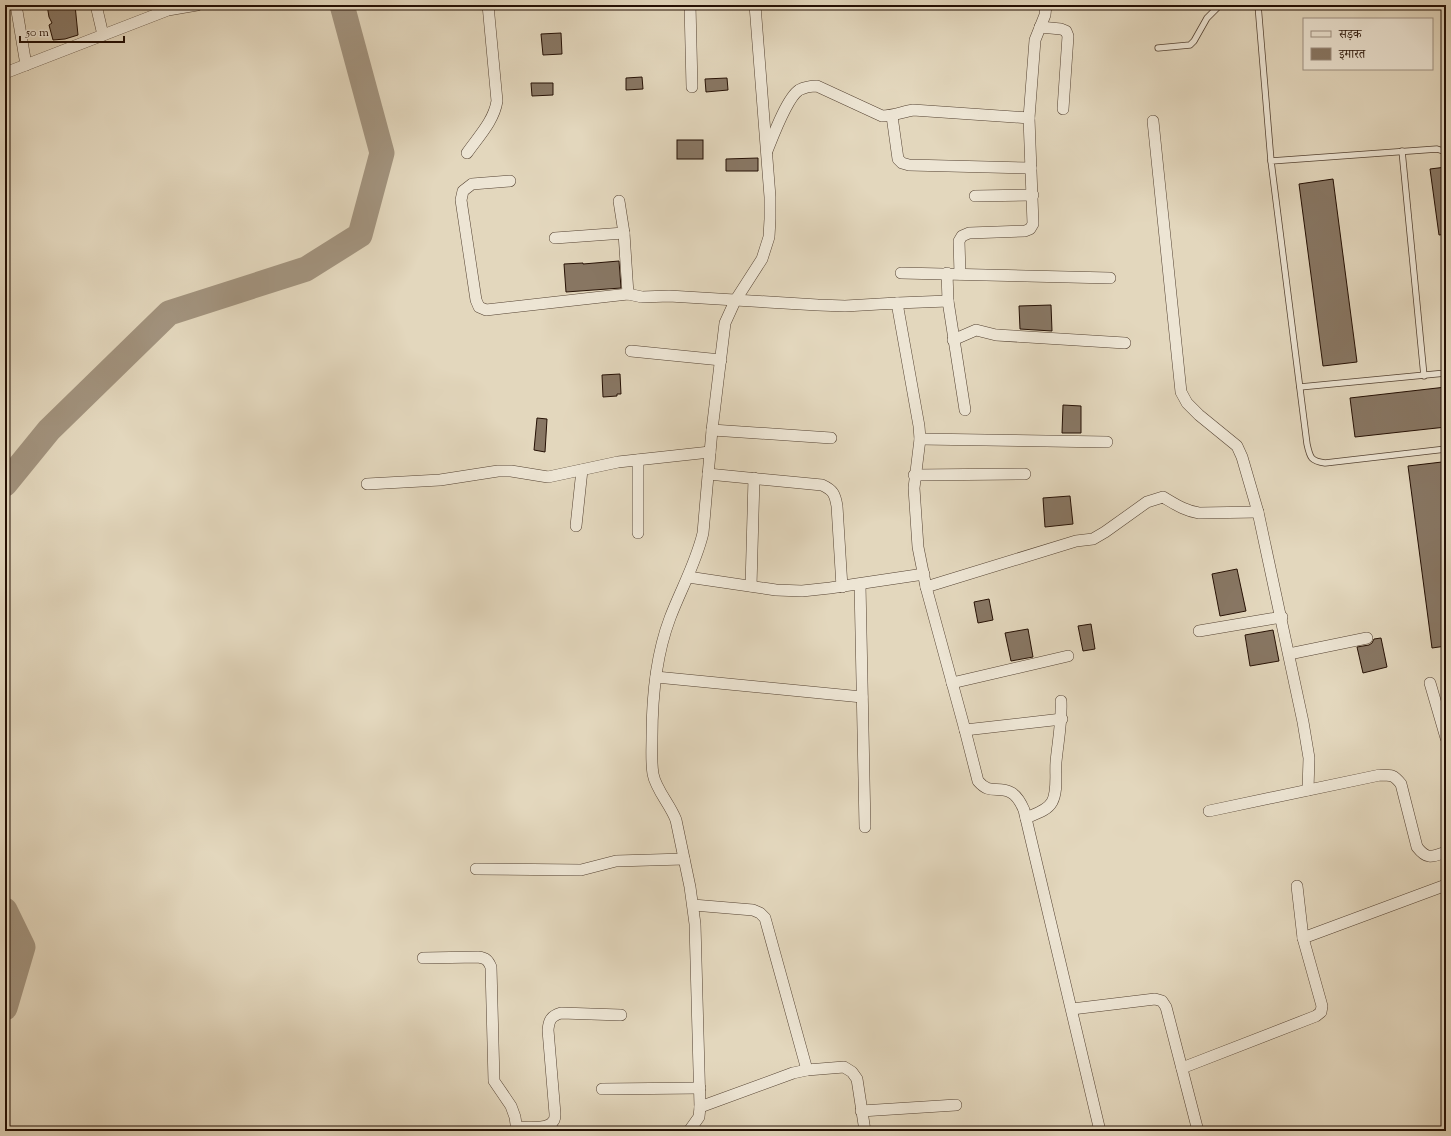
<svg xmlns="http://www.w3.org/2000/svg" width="1451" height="1136" font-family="'Sorts Mill Goudy','Noto Serif Devanagari',serif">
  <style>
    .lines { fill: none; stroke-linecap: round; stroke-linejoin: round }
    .river { stroke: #a2937e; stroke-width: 25 }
    .building { fill: #887764; stroke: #251004 }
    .lane-casing { stroke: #544232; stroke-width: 7 }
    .street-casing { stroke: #544232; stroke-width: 12 }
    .lane { stroke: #ede5d4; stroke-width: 5.5 }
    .street { stroke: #ede5d4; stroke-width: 11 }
  </style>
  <rect width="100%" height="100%" fill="#e3d7bd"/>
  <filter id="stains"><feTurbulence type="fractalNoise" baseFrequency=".005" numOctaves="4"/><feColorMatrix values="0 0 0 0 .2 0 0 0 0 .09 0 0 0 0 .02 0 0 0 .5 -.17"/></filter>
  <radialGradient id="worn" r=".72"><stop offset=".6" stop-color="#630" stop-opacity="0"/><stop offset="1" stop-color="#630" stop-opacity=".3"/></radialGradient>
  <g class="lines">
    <g class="river">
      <path d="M5,484L49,430L169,313L306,269L360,235L382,153L342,5"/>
      <path d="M5,910L23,947L5,1008"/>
    </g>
  </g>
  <g class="building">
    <path d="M47,5H75L78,35L65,39L53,40L49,25L52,23L49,17Z"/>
    <path d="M561,33L562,54L543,55L541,34Z"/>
    <path d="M642,77L643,89L626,90V78Z"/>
    <path d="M727,78L728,90L706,92L705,79Z"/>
    <path d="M531,83H553V95L532,96Z"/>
    <rect x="677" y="140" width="26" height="19"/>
    <path d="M758,158V171H726V159Z"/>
    <path d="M1446,167V234L1439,235L1430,169Z"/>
    <path d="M1333,179L1357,362L1323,366L1299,184Z"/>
    <path d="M619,261L621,288L566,292L564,264L583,263V264Z"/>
    <path d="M1051,305L1052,331L1020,329L1019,306Z"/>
    <path d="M620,374L621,394H617V396L603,397L602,375Z"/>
    <path d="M1446,387V427L1355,437L1350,398Z"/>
    <path d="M1063,405L1081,406V433H1062Z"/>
    <path d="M537,418L547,419L545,452L534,450Z"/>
    <path d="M1442,462L1446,496V646L1432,648L1408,466Z"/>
    <path d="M1070,496L1073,524L1045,527L1043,498Z"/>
    <path d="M1237,569L1246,611L1220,616L1212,574Z"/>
    <path d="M989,599L993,620L978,623L974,602Z"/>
    <path d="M1091,624L1095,649L1083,651L1078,626Z"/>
    <path d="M1028,629L1033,657L1011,661L1005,633Z"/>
    <path d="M1273,630L1279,661L1250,666L1245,635Z"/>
    <path d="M1381,638L1387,667L1363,673L1357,647L1369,645L1372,643L1374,639Z"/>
  </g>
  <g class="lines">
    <g class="lane-casing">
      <g id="lane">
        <path d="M1258,5L1271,161"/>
        <path d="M1158,48L1190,45L1194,41L1207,18L1220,5"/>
        <path d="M1402,151L1424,376"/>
        <path d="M1446,152L1437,149L1271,161L1307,444C1310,458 1311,461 1325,463L1446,449"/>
        <path d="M1300,387L1446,373"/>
      </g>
    </g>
    <g class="street-casing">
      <g id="street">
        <path d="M16,5L26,65"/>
        <path d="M96,5L103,35"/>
        <path d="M690,5L692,87"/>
        <path d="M1040,27L1061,29L1066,31L1068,36L1063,109"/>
        <path d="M5,73L168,10L197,5"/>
        <path d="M892,116L898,159L902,163L909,165L1031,168"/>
        <path d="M1153,121L1181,392L1187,403L1199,415L1237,446L1242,457L1258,512L1303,722L1309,758L1308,790"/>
        <path d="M767,151C773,136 787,98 799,90C805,87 811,86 817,86L882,116C893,116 902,112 913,110L1029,118"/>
        <path d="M467,153C478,137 494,121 497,101L488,5"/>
        <path d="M510,181L472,184L463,191L461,200L476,300L479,307L486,310L628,294L642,297L669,296L818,305L845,306L897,303L919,426L920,439L914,488L918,547L926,587L965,730L978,781C990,795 997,786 1010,792C1017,795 1021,803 1024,810L1100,1131"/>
        <path d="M975,196L1033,195"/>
        <path d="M619,201L624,233L628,294"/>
        <path d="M555,238L624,233"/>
        <path d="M901,273L1110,278"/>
        <path d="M947,273L948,301"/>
        <path d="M960,274L959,241L962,236L969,233L1025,231L1030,229L1033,224L1029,118L1035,40L1045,15L1046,5"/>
        <path d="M897,303L948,301L965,410"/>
        <path d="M953,340L976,330L996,335L1125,343"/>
        <path d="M631,351L721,360"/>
        <path d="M712,430L831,438"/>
        <path d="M920,439L1107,442"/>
        <path d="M708,474L822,485C833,490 835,494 837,506L842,587"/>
        <path d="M914,475L1025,474"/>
        <path d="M367,484L440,480L498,471H511L548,477L618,462L710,452"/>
        <path d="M576,526L582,470"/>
        <path d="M638,533V460"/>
        <path d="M688,577L776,590L802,591L830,588L924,574"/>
        <path d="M860,584L865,827"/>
        <path d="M751,586L754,478"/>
        <path d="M926,587L1076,541L1093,539L1105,532L1147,502L1163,497C1175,504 1185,511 1199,513L1258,512"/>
        <path d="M1199,631L1282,617"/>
        <path d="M1289,654L1367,638"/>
        <path d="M656,677L862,697"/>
        <path d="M952,683L1068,656"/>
        <path d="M1430,683L1446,738"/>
        <path d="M965,730L1062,719"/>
        <path d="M1209,811L1380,775C1392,775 1394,775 1401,784L1417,847C1427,860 1432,857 1446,852"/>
        <path d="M1026,818C1035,814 1047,811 1052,802C1058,791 1055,774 1056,762C1058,741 1062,722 1061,701"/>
        <path d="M476,869L581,870L616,861L684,859"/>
        <path d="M693,905L753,910L760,913L765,918L807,1070"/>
        <path d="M1303,938L1446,885"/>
        <path d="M423,958L478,957C486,958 488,960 491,967L494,1081L511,1106L515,1117L517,1131"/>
        <path d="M1072,1009L1155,999L1162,1001L1166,1007L1198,1131"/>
        <path d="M1182,1068L1316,1016L1321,1012L1322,1006L1303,938L1297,886"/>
        <path d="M602,1089L700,1088"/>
        <path d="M700,1107L793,1073L807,1070L844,1067L852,1072L857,1079L865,1131"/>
        <path d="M861,1111L956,1105"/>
        <path d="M516,1127C526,1127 549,1131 554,1120C555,1120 555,1114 555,1114L548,1030C549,1020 551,1016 561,1013L621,1015"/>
        <path d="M689,1131L699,1117L700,1107L695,924L690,887L676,820C670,804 656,790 653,774C651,762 652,749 652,737C652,697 656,655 670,618C681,589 696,563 703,533L712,430L725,323L735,301L762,259L769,237L770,219V197L755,5"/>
      </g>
    </g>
    <use href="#lane" class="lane"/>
    <use href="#street" class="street"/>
  </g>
  <rect width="1451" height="1136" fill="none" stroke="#e3d7bd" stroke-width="20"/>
  <rect x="6" y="6" width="1439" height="1124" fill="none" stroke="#251004" stroke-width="2"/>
  <rect x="10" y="10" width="1431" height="1116" fill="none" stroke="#251004"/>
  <rect x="1303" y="18" width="130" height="52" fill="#ede5d4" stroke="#9d9081"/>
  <rect x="1311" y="31" width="20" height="6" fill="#ede5d4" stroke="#9d9081"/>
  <text x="1339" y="38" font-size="12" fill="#251004">सड़क</text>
  <rect x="1311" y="48" width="20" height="12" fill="#887764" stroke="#9d9081"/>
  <text x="1339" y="58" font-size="12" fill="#251004">इमारत</text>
  <path d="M20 36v6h104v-6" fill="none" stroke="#251004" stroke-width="2"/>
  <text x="26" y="36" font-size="12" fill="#251004" stroke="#ede5d4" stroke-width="3" paint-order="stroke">50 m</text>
  <rect width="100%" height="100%" filter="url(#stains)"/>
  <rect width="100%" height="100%" fill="url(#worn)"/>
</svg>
